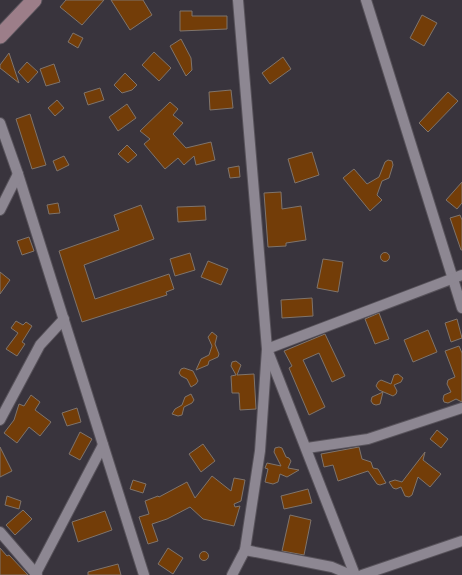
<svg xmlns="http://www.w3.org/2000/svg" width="462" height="575" font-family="'Work Sans',sans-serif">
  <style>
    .building { fill: #733d08; stroke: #7f746c }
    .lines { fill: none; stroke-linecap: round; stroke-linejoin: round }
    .street-casing { stroke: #57525a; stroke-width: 12 }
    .secondary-casing { stroke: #57525a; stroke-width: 17 }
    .street { stroke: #8d8792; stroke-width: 10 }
    .secondary { stroke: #9c7e89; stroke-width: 15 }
  </style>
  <rect width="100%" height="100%" fill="#39343d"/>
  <g class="building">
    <path d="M66,0H104L82,25L60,7Z"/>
    <path d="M111,0H143L152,15L130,30Z"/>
    <path d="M180,11H192V16H227V29L180,31Z"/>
    <path d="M422,15L437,23L424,46L410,38Z"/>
    <path d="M73,33L83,38L78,48L68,42Z"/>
    <path d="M181,39L191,58L192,70L186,76L170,46Z"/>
    <path d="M154,52L171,68L159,81L142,65Z"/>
    <path d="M9,53L19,83L0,68V65Z"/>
    <path d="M283,57L291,69L270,84L262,73Z"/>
    <path d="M27,62L38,72L28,83L18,72Z"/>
    <path d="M54,64L60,82L46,86L40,69Z"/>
    <path d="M125,73L137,85L132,90L122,93L114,85Z"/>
    <path d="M100,88L104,100L88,105L84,93Z"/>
    <path d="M231,90L233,108L210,110L209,92Z"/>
    <path d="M448,92L458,101L428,132L419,123Z"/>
    <path d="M57,100L64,108L55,116L48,108Z"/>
    <path d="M170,102L178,109L173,115L183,123L173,134L186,148L211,142L215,160L196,165L194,156L184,165L178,158L165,169L144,144L150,139L140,131Z"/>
    <path d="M127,104L136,118L118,131L109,117Z"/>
    <path d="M30,114L46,165L32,169L16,119Z"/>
    <path d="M127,145L137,155L128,163L118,154Z"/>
    <path d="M312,152L319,175L295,183L288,159Z"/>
    <path d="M64,156L69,165L57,171L53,161Z"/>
    <path d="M388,160L392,161L393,165L389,178L382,181L377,195L382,200L370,211L343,178L354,169L367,184L379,177L385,162Z"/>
    <path d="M239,166L240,177L230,178L228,168Z"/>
    <path d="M462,182V203L457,209L446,200Z"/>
    <path d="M281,192L282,209L301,206L306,240L286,243V246L268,247L264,193Z"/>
    <path d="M58,203L60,213L49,214L47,205Z"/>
    <path d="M141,205L154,239L84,265L95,299L169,274L174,289L166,292L167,295L82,322L59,251L119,230L114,215Z"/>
    <path d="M205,206L206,220L178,222L177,207Z"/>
    <path d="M460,215L462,220V250H461L450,218Z"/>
    <path d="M29,237L34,251L22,255L17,241Z"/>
    <circle cx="385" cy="257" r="4.5"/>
    <path d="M190,253L195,270L175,276L170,259Z"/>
    <path d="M323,259L343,262L338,292L317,288Z"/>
    <path d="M208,261L228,269L221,285L201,277Z"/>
    <path d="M0,272L10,280L0,294Z"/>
    <path d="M312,298L313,316L282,318L281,300Z"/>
    <path d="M379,313L389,339L375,344L365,319Z"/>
    <path d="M457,319L462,338L451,342L445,323Z"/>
    <path d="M16,321L23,325L26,322L32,326L22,342L25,344L17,356L6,349L18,333L11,328Z"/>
    <path d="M428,330L437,352L413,362L404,340Z"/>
    <path d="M212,332L217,336L215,344L219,354L218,357L209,361L208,365L196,370L201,359L209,355L212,346L208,337Z"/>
    <path d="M325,334L345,376L332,382L319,353L303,360L325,407L309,415L289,368L292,366L284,351Z"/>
    <path d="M459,346L462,353V402L456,399L448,403L444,402L443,399L444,395L451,392L447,384L448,380L455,377L445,351Z"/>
    <path d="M236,361L241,365L237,375L254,374L256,409L240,410L239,393H232L231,376L236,375L231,366L232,362Z"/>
    <path d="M184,368L193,371L198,381L196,384L191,387L187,379L181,376L179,373L181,369Z"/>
    <path d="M398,374L403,378L401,382L394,385L397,391L396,394L393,396L379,390L376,386L378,382L381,380L391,384L394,375Z"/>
    <path d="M383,392L380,404L376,405L373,404L371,401L372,397Z"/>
    <path d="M191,394L194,400L192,403L184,407L182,415L178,416L172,414L175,409L182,405L185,397Z"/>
    <path d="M31,395L40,402L35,410L51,422L40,436L29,427L17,443L4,433L14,420L19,404L24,406Z"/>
    <path d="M77,408L81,422L67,426L62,413Z"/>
    <path d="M437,430L448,439L441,448L430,439Z"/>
    <path d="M80,432L92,439L80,460L69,454Z"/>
    <path d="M203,444L215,461L201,472L189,454Z"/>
    <path d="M0,447L12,471L0,477Z"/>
    <path d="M279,447L282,448L286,457L289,458L291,461L288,468L299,470L287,477L280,474L278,482L273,484L265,482L268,469L265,468L267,463L281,466L274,452L275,448Z"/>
    <path d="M359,447L362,459L371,462L373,468L378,469L386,483L380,485L377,484L368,471L338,481L333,465L324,467L321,454Z"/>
    <path d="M425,452L423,460L441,474L430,487L418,477L412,495L409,497L405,496L401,487L396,489L393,488L389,482L395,480L402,482Z"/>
    <path d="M212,476L231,491L234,478L245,480L241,501L234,504L235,507L240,506L234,526L203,519L190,507L167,519L152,524L158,541L148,544L139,517L149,514L145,501L158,496L159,497L187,482L195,498Z"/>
    <path d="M133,480L146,484L143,493L130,489Z"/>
    <path d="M308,489L312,503L284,509L281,496Z"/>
    <path d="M7,496L21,501L19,509L5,505Z"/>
    <path d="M23,510L32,519L15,535L6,525Z"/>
    <path d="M105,511L112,530L78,542L72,522Z"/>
    <path d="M290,515L311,520L304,555L282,551Z"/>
    <path d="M0,548L7,556L9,555L28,575H0Z"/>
    <path d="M168,548L183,558L173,574L158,564Z"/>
    <circle cx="204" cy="556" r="4.5"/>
    <path d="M118,564L121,575H88V572Z"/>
  </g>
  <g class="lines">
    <g class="street-casing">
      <g id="street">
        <path d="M366,0L462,308"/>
        <path d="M0,123L18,174L144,575"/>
        <path d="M0,210L18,174"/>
        <path d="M0,420L40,345L64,319"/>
        <path d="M307,448L368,439L462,408"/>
        <path d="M0,532L37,575"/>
        <path d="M245,550L332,567L351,575"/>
        <path d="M35,575L103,445"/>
        <path d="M232,575L245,550L260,451L267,349L238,0"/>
        <path d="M355,575L267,349L462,275"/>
        <path d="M362,575L462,541"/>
      </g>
    </g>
    <g class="secondary-casing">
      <path id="secondary" d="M0,36L34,0"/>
    </g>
    <use href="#street" class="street"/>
    <use href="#secondary" class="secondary"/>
  </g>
</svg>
